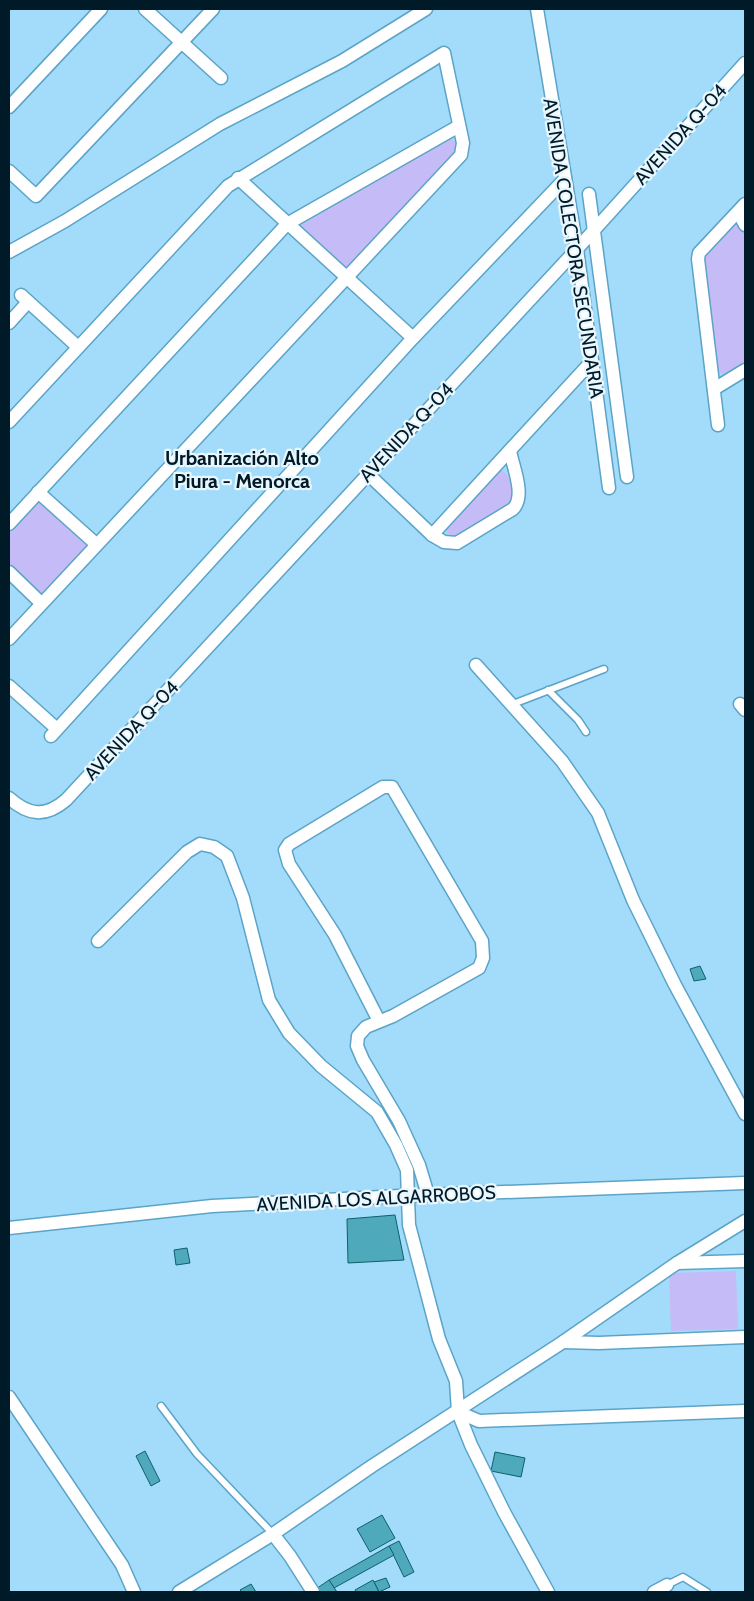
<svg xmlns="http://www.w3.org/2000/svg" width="754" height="1601" font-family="Cabin,sans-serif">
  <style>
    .green { fill: #c5bcf7 }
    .building { fill: #4eaabb; stroke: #105e6b }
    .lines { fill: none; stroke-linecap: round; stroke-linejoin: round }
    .lane-casing { stroke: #5ba4c8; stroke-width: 9 }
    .street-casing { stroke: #5ba4c8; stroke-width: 15 }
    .lane { stroke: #fff; stroke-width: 6 }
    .street { stroke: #fff; stroke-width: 12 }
    .labels { text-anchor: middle; stroke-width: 4.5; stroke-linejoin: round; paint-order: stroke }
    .street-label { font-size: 19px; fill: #001a28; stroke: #e8f6fe }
    .neighbourhood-label { font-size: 20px; font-weight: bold; fill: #001a28; stroke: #e8f6fe }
  </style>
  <rect width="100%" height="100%" fill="#a3dcfa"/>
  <g class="green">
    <path d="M450,137L455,142L456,153L349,268L344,269L340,266L301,225Z"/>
    <path d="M734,224L741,227L745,233V363L725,375L718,371L702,261L704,256Z"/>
    <path d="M497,469C513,472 511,488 513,502L457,538L447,533L446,527Z"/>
    <path d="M36,502L41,503L87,546V552L45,597L41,595L9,566V532Z"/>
    <path d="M736,1271L738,1329L671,1331L669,1273Z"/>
  </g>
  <g class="building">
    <path d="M700,966L706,979L694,981L690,969Z"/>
    <path d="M395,1215L404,1260L348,1263L347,1219Z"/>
    <path d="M187,1248L190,1263L176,1265L174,1250Z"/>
    <path d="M145,1451L160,1481L151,1486L136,1456Z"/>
    <path d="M495,1452L525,1458L521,1477L491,1471Z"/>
    <path d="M382,1515L395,1538L370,1552L357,1529Z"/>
    <path d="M399,1541L414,1572L404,1577L389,1546Z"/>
    <path d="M389,1546L394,1555L334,1588L329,1580Z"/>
    <path d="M386,1578L390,1587L379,1592L374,1582Z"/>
    <path d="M329,1580L337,1592H319L316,1589Z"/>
    <path d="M373,1580L379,1592H356L355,1590Z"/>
    <path d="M251,1584L256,1592H242L240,1590Z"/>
  </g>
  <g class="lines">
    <g class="lane-casing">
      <g id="lane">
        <path d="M548,690L578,720L586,732"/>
        <path d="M513,704L604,669"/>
        <path d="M161,1406L197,1454L273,1534"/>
        <path d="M667,1585L683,1577L707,1592"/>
      </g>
    </g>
    <g class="street-casing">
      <g id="street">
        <path d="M145,9L221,78"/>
        <path d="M537,9L577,249L609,488"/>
        <path d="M9,107L101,9"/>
        <path d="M9,171L36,196L213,9"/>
        <path d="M238,178L413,338"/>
        <path d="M589,194L627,477"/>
        <path d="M738,212L745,225"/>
        <path d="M9,252L65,221L220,124L342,61L426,9"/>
        <path d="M21,295L78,347"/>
        <path d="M9,323L28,302"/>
        <path d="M714,389L745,370"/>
        <path d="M9,422L228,186L444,53L463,143L461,155L9,639"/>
        <path d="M718,425L698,259L699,253L745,204"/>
        <path d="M367,473L432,535L444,542L457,543L513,509C526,496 513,467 510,451"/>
        <path d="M38,492L96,544"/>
        <path d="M9,524L287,224L459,126"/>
        <path d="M432,535L592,361"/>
        <path d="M9,572L41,603"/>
        <path d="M476,665L562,761L598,813L633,900L675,985L745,1114"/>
        <path d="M9,686L57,729"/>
        <path d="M740,704L745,710"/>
        <path d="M51,736L413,338L565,179"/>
        <path d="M9,798C28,815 45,818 66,800L577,249L745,63"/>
        <path d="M98,941L187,852L200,844L214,847L227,856L243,898L269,1000L289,1033L321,1066L377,1112L396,1145L407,1170L409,1225L439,1339L456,1381L458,1412L471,1445L504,1512L548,1592"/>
        <path d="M379,1021L335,935L289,864L285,850L289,844L383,787H392L482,941L483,958L479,968L393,1016L366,1027L358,1036L357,1046L363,1060L399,1121L419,1165L428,1195"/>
        <path d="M9,1228L212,1206L400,1196L745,1183"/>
        <path d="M677,1263L745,1261"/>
        <path d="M563,1342L599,1343L745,1337"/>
        <path d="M9,1397L122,1565L134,1592"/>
        <path d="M458,1412L479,1421L745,1411"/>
        <path d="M273,1534L290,1556L313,1592"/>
        <path d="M179,1592L273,1534L372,1466L563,1342L677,1263L745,1221"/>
        <path d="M654,1592L667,1585"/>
      </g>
    </g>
    <use href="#lane" class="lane"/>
    <use href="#street" class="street"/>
  </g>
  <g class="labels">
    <g class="street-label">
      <text transform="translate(680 134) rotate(-48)" y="7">AVENIDA Q-04</text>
      <text transform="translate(574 248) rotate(81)" y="7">AVENIDA COLECTORA SECUNDARIA</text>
      <text transform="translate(406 432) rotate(-47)" y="7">AVENIDA Q-04</text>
      <text transform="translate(131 730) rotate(-47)" y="7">AVENIDA Q-04</text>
      <text transform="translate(376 1198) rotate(-3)" y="7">AVENIDA LOS ALGARROBOS</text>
    </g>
    <g class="neighbourhood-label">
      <text x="242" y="465">Urbanización Alto<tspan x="242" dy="23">Piura - Menorca</tspan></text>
    </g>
  </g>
  <rect width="754" height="1601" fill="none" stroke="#001a28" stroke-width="20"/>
</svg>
